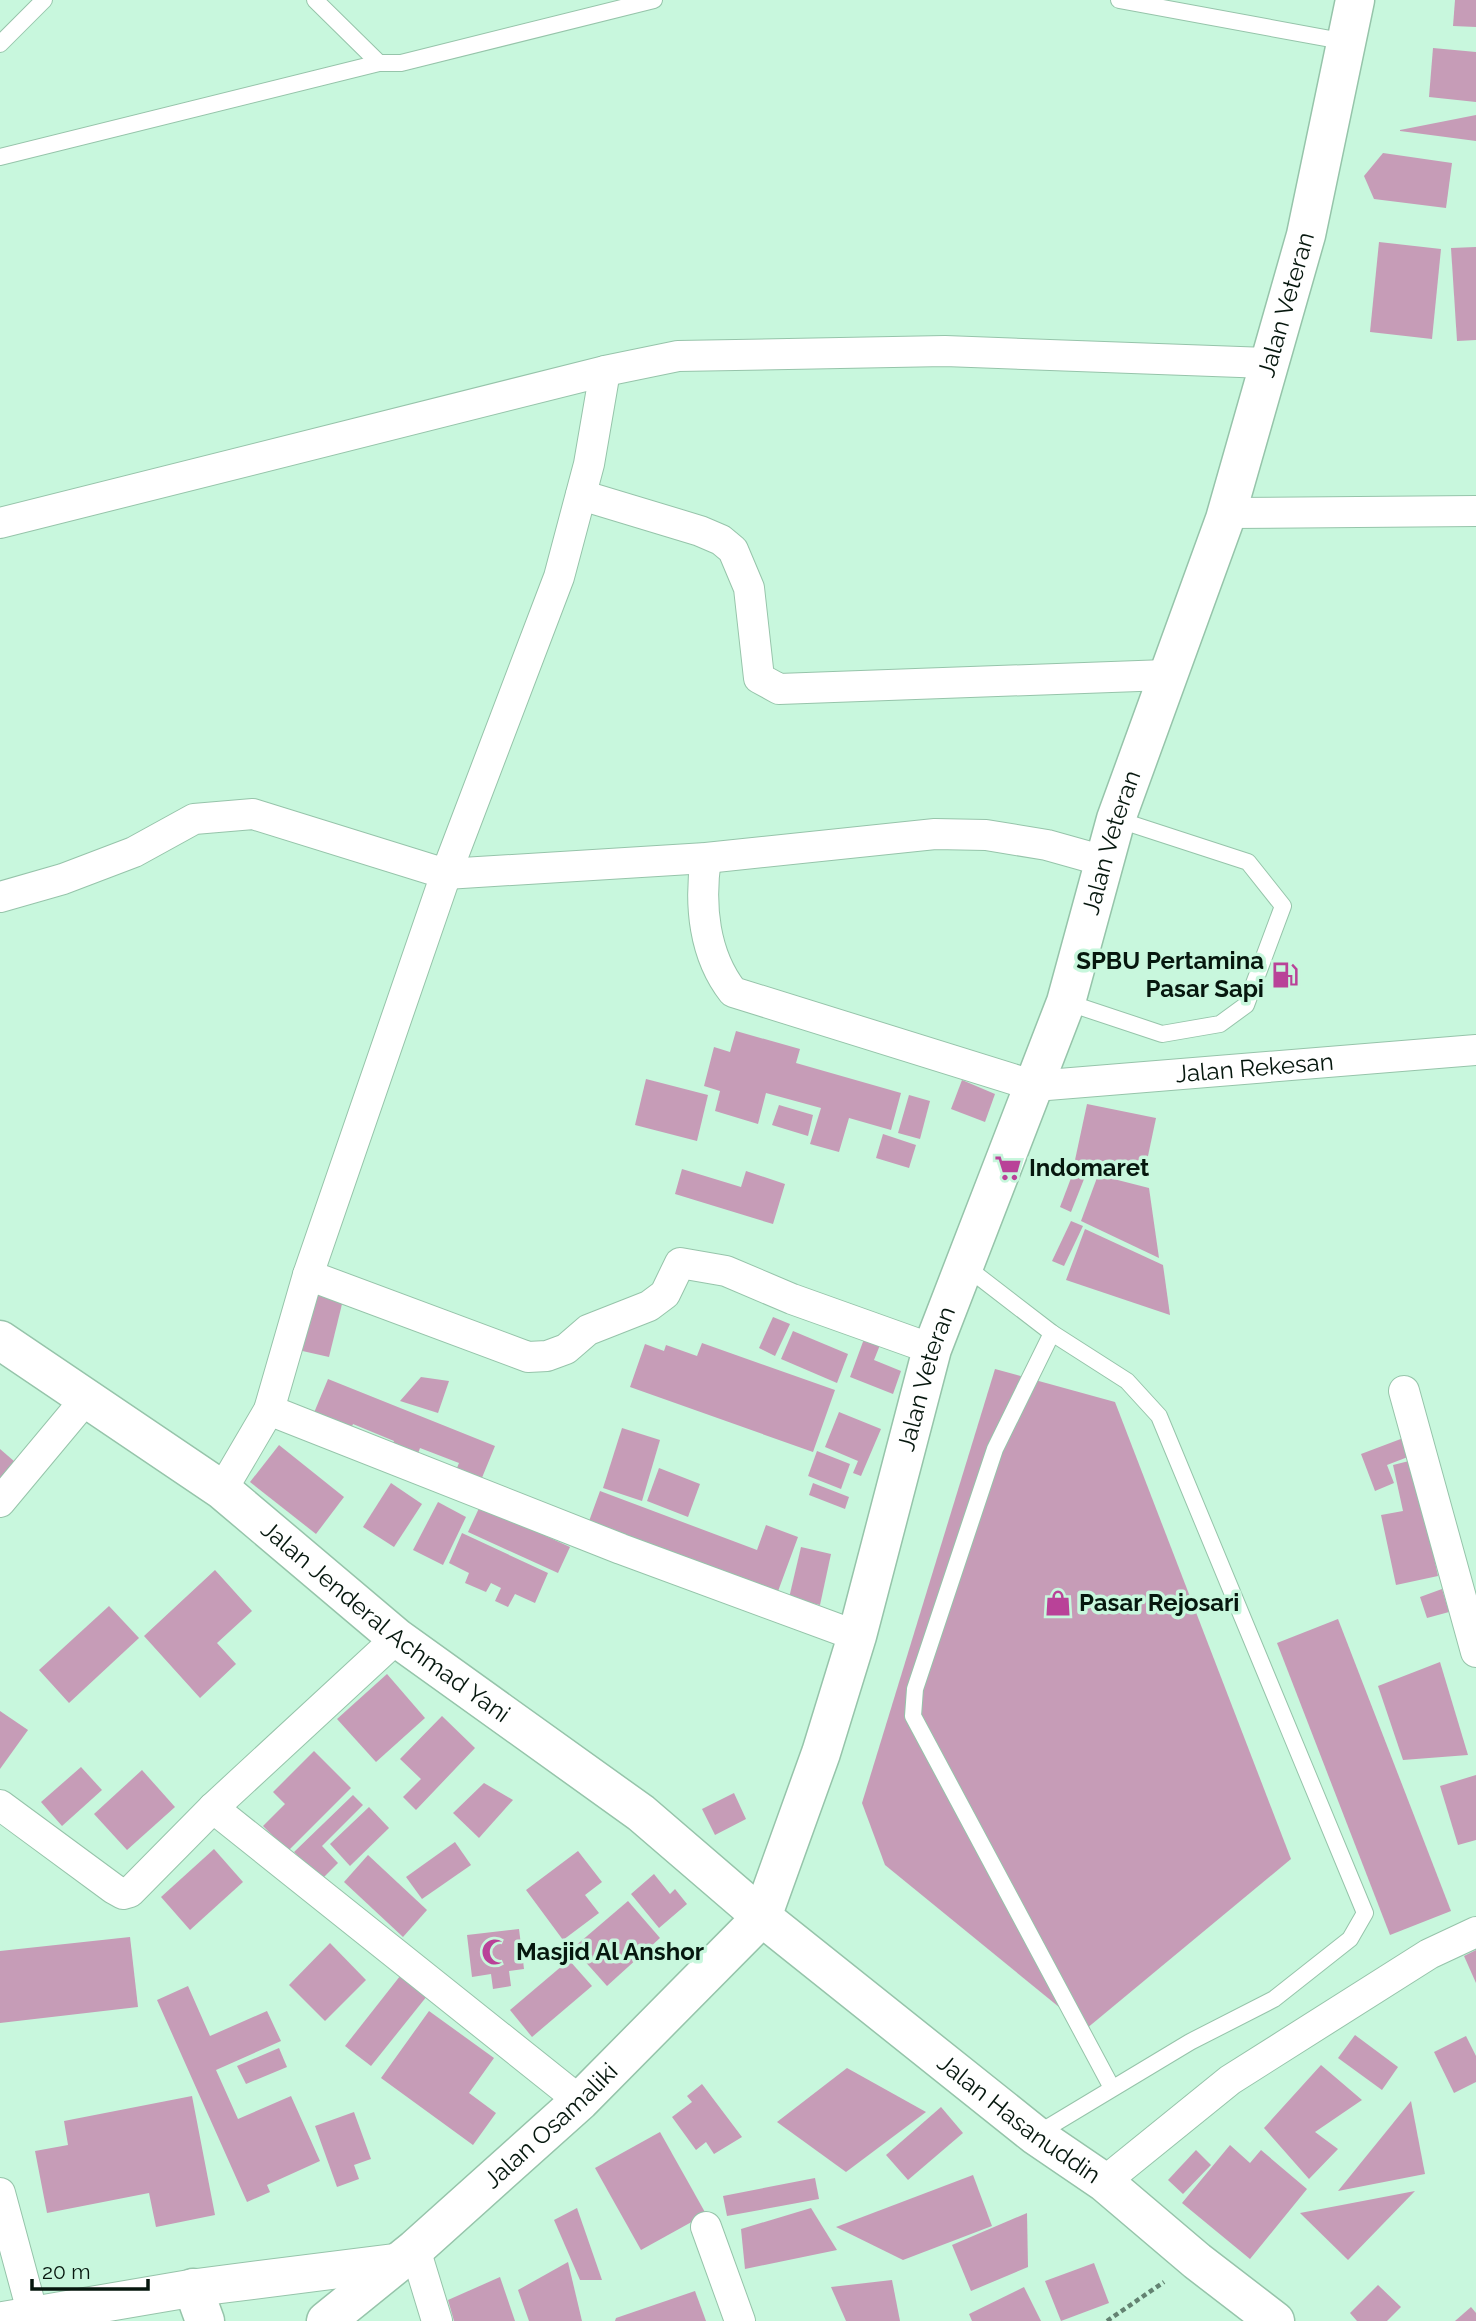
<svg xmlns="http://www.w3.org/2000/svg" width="1476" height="2321" font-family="Raleway,sans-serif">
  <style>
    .building { fill: #c69cb7 }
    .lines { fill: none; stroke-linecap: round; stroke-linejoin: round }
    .service-casing { stroke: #96c4aa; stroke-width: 18 }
    .minor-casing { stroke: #96c4aa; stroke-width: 32 }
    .tertiary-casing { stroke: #96c4aa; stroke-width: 39 }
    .secondary-casing { stroke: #96c4aa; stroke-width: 41 }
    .primary-casing { stroke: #96c4aa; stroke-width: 41 }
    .path { stroke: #638271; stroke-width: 4.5; stroke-dasharray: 5 3.5; stroke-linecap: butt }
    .service { stroke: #fff; stroke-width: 16 }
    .minor { stroke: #fff; stroke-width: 30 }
    .tertiary { stroke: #fff; stroke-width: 37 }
    .secondary { stroke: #fff; stroke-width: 38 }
    .primary { stroke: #fff; stroke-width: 38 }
    .labels { text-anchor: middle; stroke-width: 7; stroke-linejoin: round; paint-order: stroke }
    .street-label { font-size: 24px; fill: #06170e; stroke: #c8f7dd }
    .poi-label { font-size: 24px; font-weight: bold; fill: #06170e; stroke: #c8f7dd; text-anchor: start }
  </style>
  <rect width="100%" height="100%" fill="#c8f7dd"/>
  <g class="building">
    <path d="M1455,0H1476V27L1453,26Z"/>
    <path d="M1433,48L1476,52V102L1429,97Z"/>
    <path d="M1476,115V141L1400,131V130Z"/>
    <path d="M1383,153L1452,163L1446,208L1374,199L1364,176Z"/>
    <path d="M1379,242L1441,249L1432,339L1370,332Z"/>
    <path d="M1476,247V340L1457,341L1451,248Z"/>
    <path d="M736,1031L800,1049L796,1063L901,1093L891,1130L849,1118L839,1152L810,1144L821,1108L766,1093L758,1124L715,1111L720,1091L704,1086L714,1047L730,1052Z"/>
    <path d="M646,1079L708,1095L697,1141L635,1125Z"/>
    <path d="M962,1080L995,1094L985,1122L951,1109Z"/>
    <path d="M909,1095L930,1101L920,1139L898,1133Z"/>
    <path d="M1087,1104L1156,1118L1144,1175L1075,1160Z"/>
    <path d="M779,1105L813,1115L808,1136L772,1125Z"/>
    <path d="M883,1134L916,1145L909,1168L876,1158Z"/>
    <path d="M1076,1165L1088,1169L1071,1212L1060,1207Z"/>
    <path d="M682,1169L741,1187L746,1171L785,1184L773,1224L675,1194Z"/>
    <path d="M1098,1175L1149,1188L1159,1258L1081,1221Z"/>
    <path d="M1071,1221L1083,1226L1064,1266L1052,1261Z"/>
    <path d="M1085,1229L1163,1265L1170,1315L1066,1280Z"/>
    <path d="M312,1291L343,1300L329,1357L298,1350Z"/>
    <path d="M773,1317L790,1324L775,1356L759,1348Z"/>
    <path d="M793,1331L848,1354L837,1383L781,1359Z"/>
    <path d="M864,1339L880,1345L874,1360L901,1371L893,1394L850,1377Z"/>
    <path d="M702,1343L835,1390L813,1452L630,1387L645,1344L664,1351L666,1345L697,1356Z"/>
    <path d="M995,1369L1115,1402L1291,1859L1086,2029L885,1865L862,1803Z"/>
    <path d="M421,1377L449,1381L438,1413L400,1401Z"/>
    <path d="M328,1379L495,1446L479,1485L454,1475L459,1463L420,1448L415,1462L390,1452L394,1441L353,1424L348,1435L311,1420Z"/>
    <path d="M839,1412L881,1429L861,1476L853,1473L858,1461L825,1447Z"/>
    <path d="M622,1428L660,1440L642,1501L603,1488Z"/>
    <path d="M1406,1437L1413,1455L1387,1465L1394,1483L1375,1491L1361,1454Z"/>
    <path d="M279,1445L344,1497L316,1534L250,1482Z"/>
    <path d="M0,1449L22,1468L0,1493Z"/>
    <path d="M817,1451L850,1464L841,1489L808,1476Z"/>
    <path d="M1413,1460L1438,1576L1396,1585L1381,1515L1403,1511L1393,1465Z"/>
    <path d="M659,1468L700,1484L688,1517L647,1501Z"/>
    <path d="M391,1483L422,1504L394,1547L363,1527Z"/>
    <path d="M813,1483L849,1497L845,1509L809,1495Z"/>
    <path d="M600,1491L757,1550L766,1525L798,1537L777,1594L588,1524Z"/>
    <path d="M438,1502L466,1517L443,1565L413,1550Z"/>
    <path d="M480,1506L570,1547L558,1573L468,1532Z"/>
    <path d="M462,1533L548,1573L535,1603L515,1594L508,1607L495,1601L501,1588L491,1583L486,1592L465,1583L469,1573L449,1563Z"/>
    <path d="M801,1547L831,1554L820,1605L789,1598Z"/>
    <path d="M215,1570L252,1611L217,1643L236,1664L200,1698L144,1636Z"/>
    <path d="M1442,1589L1449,1612L1427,1618L1420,1597Z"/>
    <path d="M109,1606L139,1638L69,1703L39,1670Z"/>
    <path d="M1338,1619L1451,1911L1390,1935L1277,1643Z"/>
    <path d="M1440,1662L1468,1755L1403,1760L1378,1686Z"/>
    <path d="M387,1674L425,1718L376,1762L337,1719Z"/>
    <path d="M0,1711L28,1730L0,1769Z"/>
    <path d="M442,1716L475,1748L416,1810L403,1797L421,1779L400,1759Z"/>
    <path d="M314,1751L351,1788L288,1851L263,1826L285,1804L273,1792Z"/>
    <path d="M81,1767L102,1790L62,1826L41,1802Z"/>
    <path d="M142,1770L175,1807L127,1850L94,1814Z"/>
    <path d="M1476,1775V1840L1458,1845L1440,1786Z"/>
    <path d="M484,1783L513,1800L479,1838L453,1813Z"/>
    <path d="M734,1793L746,1819L715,1835L702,1809Z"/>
    <path d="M353,1795L363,1805L322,1846L338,1863L322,1879L294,1852Z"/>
    <path d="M369,1807L389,1828L350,1866L330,1844Z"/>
    <path d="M455,1842L471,1865L422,1899L406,1877Z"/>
    <path d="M214,1849L243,1882L190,1930L161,1897Z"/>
    <path d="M578,1851L602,1882L585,1895L599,1913L563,1940L526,1890Z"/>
    <path d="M368,1855L427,1910L403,1937L344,1882Z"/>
    <path d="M654,1874L670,1894L675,1889L687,1904L659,1928L631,1894Z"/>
    <path d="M628,1901L660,1938L607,1986L573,1948Z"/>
    <path d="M519,1929L524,1969L509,1971L511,1986L493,1989L491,1974L472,1977L467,1935Z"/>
    <path d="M130,1937L138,2007L0,2023V1951Z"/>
    <path d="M330,1943L366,1980L325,2021L289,1985Z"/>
    <path d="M1476,1950V1983L1464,1956Z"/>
    <path d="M569,1960L592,1986L532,2037L510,2010Z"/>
    <path d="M404,1971L431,1991L371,2066L345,2046Z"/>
    <path d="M188,1986L210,2036L267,2011L281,2041L216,2070L238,2119L291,2096L320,2161L267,2185L270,2192L247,2202L157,2000Z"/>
    <path d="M429,2011L494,2058L469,2093L496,2113L473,2145L381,2078Z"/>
    <path d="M1355,2035L1398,2067L1382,2090L1338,2058Z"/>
    <path d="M1466,2036L1476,2056V2082L1454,2093L1434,2052Z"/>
    <path d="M279,2048L287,2067L246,2084L237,2066Z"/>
    <path d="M1321,2065L1362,2100L1315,2132L1338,2149L1309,2179L1264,2128Z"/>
    <path d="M847,2068L926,2112L846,2172L777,2122Z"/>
    <path d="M702,2084L742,2137L714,2154L706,2142L696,2150L672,2117L692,2102L687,2096Z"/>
    <path d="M192,2096L215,2215L156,2227L149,2193L47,2213L35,2151L68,2145L64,2121Z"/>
    <path d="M1411,2101L1425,2174L1338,2191Z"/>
    <path d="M941,2107L963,2133L908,2180L886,2155Z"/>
    <path d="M354,2112L371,2159L354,2165L359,2179L337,2187L315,2126Z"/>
    <path d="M660,2132L706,2214L641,2250L595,2168Z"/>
    <path d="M1230,2145L1250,2163L1261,2150L1307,2189L1250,2259L1182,2203Z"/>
    <path d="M1196,2150L1211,2165L1183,2194L1168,2180Z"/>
    <path d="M973,2175L992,2226L903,2260L836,2227Z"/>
    <path d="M815,2178L819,2199L727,2216L723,2196Z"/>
    <path d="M1415,2191L1348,2260L1300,2213Z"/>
    <path d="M577,2208L602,2280H580L554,2220Z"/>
    <path d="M811,2208L837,2250L745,2269L741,2229Z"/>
    <path d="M1027,2213L1028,2267L971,2291L952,2245Z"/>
    <path d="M568,2262L582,2321H529L518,2290Z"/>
    <path d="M1094,2263L1109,2303L1061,2321L1045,2281Z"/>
    <path d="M500,2277L515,2321H454L448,2300Z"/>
    <path d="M892,2280L900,2321H846L831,2287Z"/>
    <path d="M1378,2285L1401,2307L1387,2321H1357L1350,2313Z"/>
    <path d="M1024,2287L1041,2321H972L969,2314Z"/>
    <path d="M695,2291L706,2321H615L616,2318Z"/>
    <path d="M1471,2307L1476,2313V2321H1455Z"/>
  </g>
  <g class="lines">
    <g class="service-casing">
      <g id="service">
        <path d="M315,0L379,63H401L654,0"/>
        <path d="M1119,0L1347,42"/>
        <path d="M0,44L44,0"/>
        <path d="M0,157L379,63"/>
        <path d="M1066,1002L1162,1034L1220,1024L1246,1005L1283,906L1248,862L1116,819"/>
        <path d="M965,1266L1052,1333L1127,1381L1159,1416L1365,1913L1350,1939L1274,1999L1190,2042L1037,2134"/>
        <path d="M1052,1333L995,1449L915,1689L913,1716L1112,2088"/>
      </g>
    </g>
    <g class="minor-casing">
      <g id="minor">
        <path d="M581,495L700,531L721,540L733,550L749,588L759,678L779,689L1166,675"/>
        <path d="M1227,513L1476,511"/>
        <path d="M0,523L605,371L678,356L945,351L1267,363"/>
        <path id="s1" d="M706,858C699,905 704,955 733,992L1035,1086L1476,1050"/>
        <path d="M0,897L63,879L134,852L194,819L253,814L446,874L706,858L935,834L986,835L1047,845L1104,861"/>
        <path d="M308,1275L528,1357L547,1356L566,1349L588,1330L649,1306L665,1294L680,1263L726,1271L792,1299L932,1349"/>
        <path d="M1404,1391L1476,1652"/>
        <path d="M269,1410L621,1549L857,1636"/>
        <path d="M222,1490L269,1410L308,1275L446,874L559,577L589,464L605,371"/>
        <path d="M0,1502L85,1400"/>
        <path d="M0,1805L114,1889L123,1894L130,1892L213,1808L397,1638"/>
        <path d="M213,1808L580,2101"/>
        <path d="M1104,2182L1230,2080L1429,1954L1476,1932"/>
        <path d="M0,2193L33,2315"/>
        <path d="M706,2227L740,2321"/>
        <path d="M415,2249L437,2321"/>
      </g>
    </g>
    <g class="tertiary-casing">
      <path id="tertiary" d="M0,2321L193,2288L398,2262"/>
    </g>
    <g class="secondary-casing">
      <g id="secondary">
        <path id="s2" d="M0,1340L222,1490L397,1638L641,1813L762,1917"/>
      </g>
    </g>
    <g class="primary-casing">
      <g id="primary">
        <path id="s3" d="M762,1917L1035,2135L1104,2182L1197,2261L1275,2321"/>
        <path d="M193,2288L205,2321"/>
        <path id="s4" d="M326,2321L415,2249L580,2101L762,1917L821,1753L857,1636L932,1349L1066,1002L1116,819L1225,519L1306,235L1355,0"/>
      </g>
    </g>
    <path class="path" d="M1107,2321L1164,2282"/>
    <use href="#service" class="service"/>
    <use href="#minor" class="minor"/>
    <use href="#tertiary" class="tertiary"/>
    <use href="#secondary" class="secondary"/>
    <use href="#primary" class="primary"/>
  </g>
  <defs>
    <g id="fuel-bare" transform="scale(2.1)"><path d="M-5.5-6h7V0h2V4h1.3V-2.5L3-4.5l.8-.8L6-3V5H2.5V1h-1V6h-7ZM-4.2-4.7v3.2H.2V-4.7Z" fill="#b94298" stroke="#c8f7dd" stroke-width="2.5" paint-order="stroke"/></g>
    <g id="supermarket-bare" transform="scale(2.1)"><path d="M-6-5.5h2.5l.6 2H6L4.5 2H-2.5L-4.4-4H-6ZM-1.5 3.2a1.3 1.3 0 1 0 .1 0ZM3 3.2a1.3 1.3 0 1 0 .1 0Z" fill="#b94298" stroke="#c8f7dd" stroke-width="2.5" paint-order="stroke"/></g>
    <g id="shop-bare" transform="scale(2.1)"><path d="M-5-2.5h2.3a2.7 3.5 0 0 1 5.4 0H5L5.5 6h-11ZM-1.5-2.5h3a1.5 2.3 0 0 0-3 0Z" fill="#b94298" stroke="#c8f7dd" stroke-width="2.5" paint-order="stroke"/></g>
    <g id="mosque-bare" transform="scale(2.1)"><path d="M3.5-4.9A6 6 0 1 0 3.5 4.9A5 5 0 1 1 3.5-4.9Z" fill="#b94298" stroke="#c8f7dd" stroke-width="2.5" paint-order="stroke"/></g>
  </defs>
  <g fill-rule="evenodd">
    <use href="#fuel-bare" x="1285" y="975"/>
    <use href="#supermarket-bare" x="1008" y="1168"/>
    <use href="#shop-bare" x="1058" y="1603"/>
    <use href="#mosque-bare" x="495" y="1952"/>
  </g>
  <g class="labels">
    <g class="street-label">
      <text dy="8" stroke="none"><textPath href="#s4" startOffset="2292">Jalan Veteran</textPath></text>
      <text dy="8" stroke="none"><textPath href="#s4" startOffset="1726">Jalan Veteran</textPath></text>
      <text dy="8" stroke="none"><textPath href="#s1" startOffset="677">Jalan Rekesan</textPath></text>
      <text dy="8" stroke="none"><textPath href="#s4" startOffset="1158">Jalan Veteran</textPath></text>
      <text dy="8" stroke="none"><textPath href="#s2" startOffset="478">Jalan Jenderal Achmad Yani</textPath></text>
      <text dy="8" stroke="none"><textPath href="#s3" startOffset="327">Jalan Hasanuddin</textPath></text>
      <text dy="8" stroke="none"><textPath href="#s4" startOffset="298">Jalan Osamaliki</textPath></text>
    </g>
    <g class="poi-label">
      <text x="1264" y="969" text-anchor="end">SPBU Pertamina<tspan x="1264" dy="28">Pasar Sapi</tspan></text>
      <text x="1029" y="1176">Indomaret</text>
      <text x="1079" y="1611">Pasar Rejosari</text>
      <text x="516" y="1960">Masjid Al Anshor</text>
    </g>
  </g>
  <path d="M32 2279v10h116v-10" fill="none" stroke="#06170e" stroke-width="3.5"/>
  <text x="42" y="2279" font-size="21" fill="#06170e" stroke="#c8f7dd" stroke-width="5" paint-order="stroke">20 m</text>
</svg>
